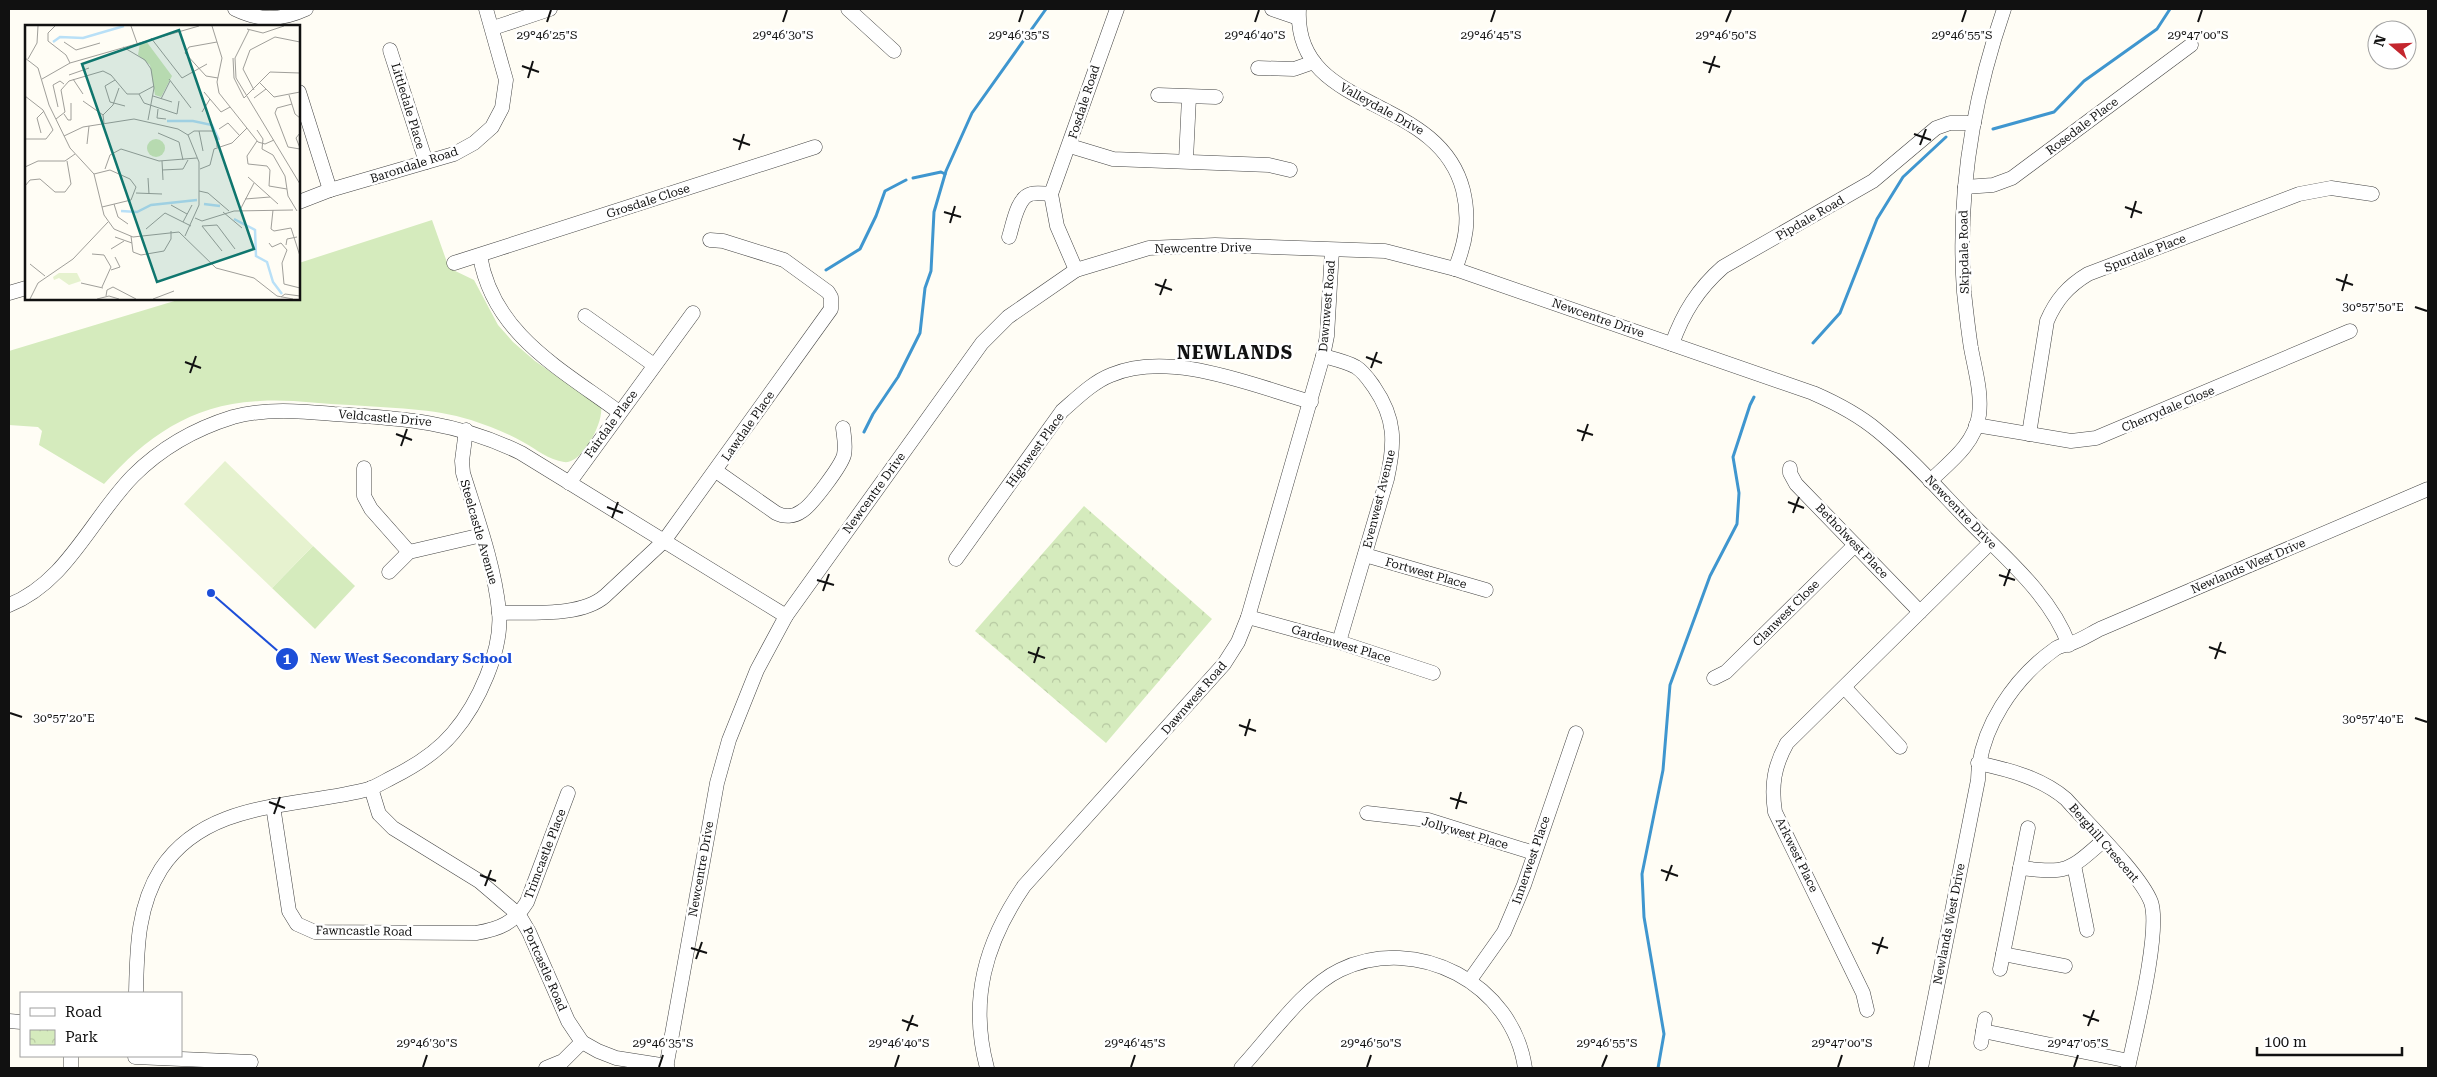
<svg xmlns="http://www.w3.org/2000/svg" width="2437" height="1077" font-family="'Roboto Serif',serif">
  <style>
    .grass { fill: #d5ebbd }
    .park { fill: url(#park-crowns) }
    .pitch { fill: #e6f2cf }
    .lines { fill: none; stroke-linecap: round; stroke-linejoin: round }
    .stream { stroke: #3f96cf; stroke-width: 3 }
    .minor-casing { stroke: #444; stroke-width: 15 }
    .minor { stroke: #fff; stroke-width: 14 }
    .ticks { fill: none; stroke: #111; stroke-width: 2 }
    .labels { text-anchor: middle; stroke-width: 5; stroke-linejoin: round; paint-order: stroke }
    .street-label { font-size: 12px; fill: #111; stroke: #fff }
    .district-label { font-size: 18px; font-weight: bold; letter-spacing: 1px; fill: #111; stroke: #fff }
    .inset-river { fill: none; stroke: #b9e0f7; stroke-width: 2.5 }
    .inset-road { fill: none; stroke: #a09f9a; stroke-width: 1 }
    .view { fill: #0f766e; fill-opacity: 0.15; stroke: #0f766e; stroke-width: 2.5 }
    .inset-edge { fill: none; stroke: #111; stroke-width: 2.5 }
    .ticks-label { font-size: 12px; text-anchor: middle; fill: #111; stroke: #fff; stroke-width: 5; stroke-linejoin: round; paint-order: stroke }
    .leader { fill: none; stroke: #1d4ed8; stroke-width: 2 }
    .callout-dot { fill: #1d4ed8; stroke: #fff; stroke-width: 2 }
    .mark-label { font-size: 15px; text-anchor: middle; font-weight: bold; fill: #fff }
    .callout-label { font-size: 14px; text-anchor: middle; font-weight: bold; fill: #1d4ed8; stroke: #fff; stroke-width: 5; stroke-linejoin: round; paint-order: stroke }
  </style>
  <defs>
    <pattern id="park-crowns" width="20" height="18" patternUnits="userSpaceOnUse" patternTransform="scale(1.25)"><rect width="20" height="18" fill="#d5ebbd"/><path d="M2 6a3 3 0 1 1 6 0M12 15a3 3 0 1 1 6 0" fill="none" stroke="#b6c8a1"/></pattern>
  </defs>
  <rect width="100%" height="100%" fill="#fffdf5"/>
  <g class="grass">
    <path d="M432,220L449,268L474,280L498,325L513,342L535,361L601,407C604,422 582,465 564,462C549,460 536,449 523,442C507,433 489,426 471,420C433,408 390,408 350,405C320,404 290,399 260,401C192,404 147,436 104,484L39,445L42,431L38,427L9,425V351L181,299H299V263Z"/>
    <path d="M313,546L355,586L315,629L272,588Z"/>
  </g>
  <path class="park" d="M1084,506L1212,619L1106,743L975,631Z"/>
  <path class="pitch" d="M225,461L313,546L272,588L184,504Z"/>
  <g class="lines">
    <g class="stream">
      <path d="M1993,129L2054,112L2084,81L2157,29L2170,9"/>
      <path d="M913,178L941,172L945,174"/>
      <path d="M826,270L860,249L876,216L885,191L906,180"/>
      <path d="M1813,343L1840,313L1877,219L1903,177L1946,137"/>
      <path d="M864,432L873,414L898,377L920,333L925,288L931,271L934,212L946,171L972,113L1046,9"/>
      <path d="M1658,1068L1664,1034L1644,917L1642,874L1663,770L1670,685L1710,576L1737,524L1739,493L1733,457L1750,405L1754,397"/>
    </g>
    <g class="minor-casing">
      <g id="minor">
        <path d="M235,9C260,21 280,21 306,9"/>
        <path d="M848,9L894,51"/>
        <path d="M1272,9L1298,18"/>
        <path d="M1299,9C1293,114 1438,92 1463,190C1470,219 1466,242 1455,269"/>
        <path d="M493,28L550,9"/>
        <path d="M390,50L426,162"/>
        <path d="M1258,68L1294,69L1314,62"/>
        <path d="M299,92L330,190"/>
        <path d="M1158,95L1216,97"/>
        <path d="M1070,146L1113,159L1269,165L1290,170"/>
        <path d="M1186,160L1189,97"/>
        <path d="M1965,187L1993,185L2012,178L2191,45"/>
        <path d="M299,202L330,190L454,154L474,143L492,127L502,108L506,80L486,9"/>
        <path d="M1009,237C1013,225 1017,197 1031,194C1037,192 1045,194 1051,194"/>
        <path d="M480,256C493,334 561,369 619,412"/>
        <path d="M454,263L815,147"/>
        <path d="M1076,270L1057,226L1051,194L1117,9"/>
        <path d="M9,293L26,288"/>
        <path d="M585,316L654,365"/>
        <path d="M1672,344C1683,313 1698,289 1723,267L1873,181L1936,128L1950,123H1974"/>
        <path d="M1323,356C1334,359 1347,362 1356,367C1364,372 1369,380 1374,387C1396,419 1395,443 1387,479L1339,642"/>
        <path d="M1976,425L2071,441L2096,438L2350,331"/>
        <path d="M2029,434L2047,321C2056,300 2068,286 2088,274L2299,194L2331,188L2372,194"/>
        <path d="M364,468V496L371,509L409,552"/>
        <path d="M1790,468V473L1796,484L1920,612"/>
        <path d="M716,471L776,513C784,517 794,517 802,511C812,505 841,466 844,455C846,446 844,436 843,428"/>
        <path d="M1930,481C1949,463 1975,444 1979,415C1982,393 1975,370 1971,348C1968,329 1966,310 1964,292C1957,196 1973,99 2004,9"/>
        <path d="M569,483L693,313"/>
        <path d="M1365,555L1486,590"/>
        <path d="M956,559L1062,411C1077,398 1093,382 1111,375C1171,350 1251,385 1311,402"/>
        <path d="M389,572L409,552L482,535"/>
        <path d="M9,605C67,582 91,519 133,476C161,448 194,429 233,417C266,408 300,411 334,414C403,418 458,422 521,453L786,616"/>
        <path d="M499,613C531,612 581,617 605,596L664,541L831,309V297L828,292L784,260L723,241L710,240"/>
        <path d="M1248,617L1339,642L1433,673"/>
        <path d="M1714,678L1726,672L1855,545"/>
        <path d="M1845,688L1900,747"/>
        <path d="M1978,763C2010,770 2041,778 2066,799C2088,824 2140,874 2151,902C2161,931 2135,1034 2128,1068"/>
        <path d="M371,788L379,814L393,828L479,881L519,915L529,932L568,1021L582,1042L598,1051L616,1058L667,1066"/>
        <path d="M273,806L289,911L297,924L315,932L476,933C500,929 514,923 527,902L568,793"/>
        <path d="M1367,813L1428,820L1534,853"/>
        <path d="M2074,865L2087,930"/>
        <path d="M2020,868C2067,873 2068,872 2103,841"/>
        <path d="M2003,954L2065,966"/>
        <path d="M2000,969L2028,828"/>
        <path d="M1470,980L1504,932L1524,885L1576,733"/>
        <path d="M136,993C137,950 137,907 161,869C207,799 298,808 369,789C377,786 385,781 393,777C415,766 437,752 453,733C478,704 503,650 499,611C494,564 477,518 463,473L462,461L466,430"/>
        <path d="M1867,1010L1863,993L1775,812C1771,786 1774,766 1787,743L1990,543"/>
        <path d="M9,1021L21,1022"/>
        <path d="M1983,1031L2129,1061"/>
        <path d="M1981,1043L1985,1019"/>
        <path d="M135,1057L251,1062"/>
        <path d="M71,1068V1056"/>
        <path d="M546,1068L563,1061L582,1042"/>
        <path d="M666,1068L717,783L729,740L757,670L786,616L982,343L1008,317L1076,270L1149,248L1215,245L1385,251L1455,269L1813,393C1836,403 1859,415 1878,431C1911,458 1938,489 1967,519C2004,557 2050,594 2069,645"/>
        <path d="M987,1068C969,1000 985,943 1024,886L1224,664L1238,642L1248,617L1323,356L1327,336L1332,250"/>
        <path d="M1241,1068C1269,1038 1304,987 1340,970C1417,933 1513,984 1525,1068"/>
        <path d="M1921,1068L1978,780C1979,729 2014,678 2055,649C2060,645 2064,646 2069,644C2080,641 2090,634 2100,629L2428,489"/>
      </g>
    </g>
    <use href="#minor" class="minor"/>
  </g>
  <path class="ticks" d="M547,22L551,10M783,22L787,10M1019,22L1023,10M1255,22L1259,10M1491,22L1495,10M1726,22L1731,10M1962,22L1966,10M2198,22L2202,10M1703,62L1720,67M522,66L539,72M1709,73L1715,56M528,78L533,61M1914,134L1931,140M733,139L750,145M1920,145L1926,129M739,150L744,134M2125,207L2142,213M944,212L961,217M2131,218L2136,201M950,223L955,206M2336,279L2353,285M1155,284L1172,290M2342,291L2347,274M1160,295L1166,279M2415,307L2427,311M1366,357L1382,363M185,362L201,368M1371,368L1377,352M190,373L196,356M1577,430L1593,435M396,434L412,440M1582,441L1588,424M401,446L407,429M1788,502L1804,508M607,507L623,513M1793,513L1799,497M612,518L618,502M1999,575L2015,580M817,580L834,585M2004,586L2010,569M823,591L829,574M2209,647L2226,653M1028,652L1045,658M2215,659L2221,642M1034,663L1039,647M10,713L22,717M2415,718L2427,722M1239,725L1256,731M1245,736L1250,719M1450,798L1467,803M269,802L285,808M1456,809L1461,792M274,814L280,797M1661,870L1678,876M480,875L496,881M1666,881L1672,865M485,886L491,870M1872,943L1888,948M691,948L707,953M1877,954L1883,937M696,959L702,942M2083,1015L2099,1021M902,1020L918,1026M2088,1026L2094,1010M907,1031L913,1015M423,1067L427,1055M659,1067L663,1055M895,1067L899,1055M1131,1067L1135,1055M1367,1067L1371,1055M1602,1067L1607,1055M1838,1067L1842,1055M2074,1067L2078,1055"/>
  <g class="labels">
    <g class="street-label">
      <text transform="translate(1084 102) rotate(-72)" y="4">Fosdale Road</text>
      <text transform="translate(408 106) rotate(73)" y="4">Littledale Place</text>
      <text transform="translate(1382 109) rotate(29)" y="4">Valleydale Drive</text>
      <text transform="translate(2082 126) rotate(-37)" y="4">Rosedale Place</text>
      <text transform="translate(414 165) rotate(-18)" y="4">Barondale Road</text>
      <text transform="translate(648 201) rotate(-18)" y="4">Grosdale Close</text>
      <text transform="translate(1810 218) rotate(-30)" y="4">Pipdale Road</text>
      <text transform="translate(1203 248) rotate(-1)" y="4">Newcentre Drive</text>
      <text transform="translate(1964 252) rotate(-91)" y="4">Skipdale Road</text>
      <text transform="translate(2145 253) rotate(-21)" y="4">Spurdale Place</text>
      <text transform="translate(1327 306) rotate(-85)" y="4">Dawnwest Road</text>
      <text transform="translate(1598 318) rotate(19)" y="4">Newcentre Drive</text>
      <text transform="translate(2168 409) rotate(-23)" y="4">Cherrydale Close</text>
      <text transform="translate(385 418) rotate(5)" y="4">Veldcastle Drive</text>
      <text transform="translate(611 424) rotate(-54)" y="4">Fairdale Place</text>
      <text transform="translate(748 426) rotate(-55)" y="4">Lawdale Place</text>
      <text transform="translate(1035 450) rotate(-54)" y="4">Highwest Place</text>
      <text transform="translate(874 493) rotate(-54)" y="4">Newcentre Drive</text>
      <text transform="translate(1379 499) rotate(-76)" y="4">Evenwest Avenue</text>
      <text transform="translate(1961 512) rotate(46)" y="4">Newcentre Drive</text>
      <text transform="translate(479 532) rotate(74)" y="4">Steelcastle Avenue</text>
      <text transform="translate(1852 541) rotate(46)" y="4">Betholwest Place</text>
      <text transform="translate(2248 566) rotate(-23)" y="4">Newlands West Drive</text>
      <text transform="translate(1426 573) rotate(16)" y="4">Fortwest Place</text>
      <text transform="translate(1786 613) rotate(-45)" y="4">Clanwest Close</text>
      <text transform="translate(1341 644) rotate(17)" y="4">Gardenwest Place</text>
      <text transform="translate(1194 698) rotate(-49)" y="4">Dawnwest Road</text>
      <text transform="translate(1465 833) rotate(16)" y="4">Jollywest Place</text>
      <text transform="translate(2104 843) rotate(49)" y="4">Berghill Crescent</text>
      <text transform="translate(545 854) rotate(-69)" y="4">Trimcastle Place</text>
      <text transform="translate(1797 855) rotate(64)" y="4">Arkwest Place</text>
      <text transform="translate(1531 860) rotate(-71)" y="4">Innerwest Place</text>
      <text transform="translate(701 869) rotate(-80)" y="4">Newcentre Drive</text>
      <text transform="translate(1949 924) rotate(-79)" y="4">Newlands West Drive</text>
      <text transform="translate(364 931) rotate(1)" y="4">Fawncastle Road</text>
      <text transform="translate(545 969) rotate(66)" y="4">Portcastle Road</text>
    </g>
    <g class="district-label">
      <text x="1235" y="359">NEWLANDS</text>
    </g>
  </g>
  <g transform="translate(25 25)">
    <rect width="275" height="275" fill="#fffdf5"/>
    <path d="M121,16L147,51L136,72L130,70L125,40L113,30L115,18Z" fill="#d5ebbd"/>
    <path d="M122 123a9 9 0 1 1 18 0a9 9 0 1 1-18 0Z" fill="#d5ebbd"/>
    <path d="M34,248H52L56,256L44,260L34,253L29,255L28,252Z" fill="#e6f2cf"/>
    <path class="inset-river" d="M28,17L35,12L58,13L99,1M142,96H168L187,100L194,115M179,179L195,181M96,186L112,187L126,180L172,175M209,194L230,205L231,231L242,237L248,257L257,269"/>
    <path class="inset-road" d="M30,1L23,8V16L41,30L45,38M106,1L112,18M187,1L197,33L192,57L194,68L233,117L240,119L249,115M222,4L238,8L259,1M224,5L210,33L211,53L275,159M126,13L157,53L182,39M39,17L51,25L75,18M192,17L164,22L160,28L181,51L193,53M98,22L120,35L126,44L129,63L123,95M0,33L13,43L24,80L45,123L69,149L79,190L89,204L108,212L154,207L191,243L229,253L252,271L268,274M208,33L209,53L219,73L245,47L275,48M3,34L12,18L13,1M44,50L64,43M17,54L45,38L174,1M48,54L58,69M144,54L166,83M90,55L80,61L85,77L100,81M234,57L249,72L275,67M229,65L218,44L225,25L250,12L275,17M179,67L196,87L205,82M114,69L119,78L152,89L154,76M264,70L270,89L275,93M0,71L18,85L28,105L21,114H0M128,71L147,77M229,73L241,64M136,74L145,56M58,76L78,90M267,79L252,83L250,88L263,122L275,124M33,82L28,60L35,56L39,59M133,84L132,93L141,94M177,87L185,74M39,89L43,95H46V78M31,94L40,87L36,65L44,56L78,46L86,50L102,69H114L129,61M79,98L78,90L88,80L94,63M194,104L203,98L215,111M232,105L238,114L237,124L248,130L260,151L263,171L272,186M174,106L178,126M16,108L12,93L19,86M133,108L154,117L158,135M275,108L271,113L275,123M163,110L169,106H188L192,112V122M39,111L58,102L109,94L153,104L163,110L174,137V180L160,211M232,116L222,131L223,139L242,141L245,145L244,161L262,164M62,119L64,101M137,136L138,155M0,142L13,136H40L50,129M80,144L85,130L96,124L134,136L172,133M175,144L185,140L189,124L207,118L222,103M137,145L158,144L163,135M69,149L85,145L105,154L111,162L106,175L77,182M223,152L253,179M123,153L124,169M0,161L5,155L15,154L30,167H40L46,159L42,136M174,166L183,168L204,186M111,168L137,169M220,174L245,172M89,179L93,192L103,199M146,180L162,189M215,185L229,158M248,185L246,204L249,206L266,203L275,231M198,187L217,203M170,193L177,196L209,186L268,185M158,197L167,180M177,201L192,200L210,224M177,201L197,226M121,204L140,188L166,201M106,211L108,227L116,230L139,226L146,214V206M90,212L107,218M244,218L247,222L256,218L262,225L257,238L259,259L275,263M261,220L262,214L272,212M86,224L99,216M67,229L79,230L86,242L77,262M5,239L20,251M86,245L95,242L90,232M56,258L78,263M81,271L82,265L88,262L111,274M256,272L260,269L275,271M5,274L13,258L48,234L83,197M72,274L84,271L94,274M128,274L149,266"/>
    <path class="view" d="M154,5L229,224L132,257L57,39Z"/>
    <rect width="275" height="275" class="inset-edge"/>
  </g>
  <g class="ticks-label">
    <text x="547" y="39">29°46'25"S</text>
    <text x="783" y="39">29°46'30"S</text>
    <text x="1019" y="39">29°46'35"S</text>
    <text x="1255" y="39">29°46'40"S</text>
    <text x="1491" y="39">29°46'45"S</text>
    <text x="1726" y="39">29°46'50"S</text>
    <text x="1962" y="39">29°46'55"S</text>
    <text x="2198" y="39">29°47'00"S</text>
    <text x="2373" y="311">30°57'50"E</text>
    <text x="64" y="722">30°57'20"E</text>
    <text x="2373" y="723">30°57'40"E</text>
    <text x="427" y="1047">29°46'30"S</text>
    <text x="663" y="1047">29°46'35"S</text>
    <text x="899" y="1047">29°46'40"S</text>
    <text x="1135" y="1047">29°46'45"S</text>
    <text x="1371" y="1047">29°46'50"S</text>
    <text x="1607" y="1047">29°46'55"S</text>
    <text x="1842" y="1047">29°47'00"S</text>
    <text x="2078" y="1047">29°47'05"S</text>
  </g>
  <path class="leader" d="M211 593L287 659"/>
  <g class="callout-dot">
    <circle cx="211" cy="593" r="5"/>
    <circle cx="287" cy="659" r="12"/>
  </g>
  <g class="mark-label">
    <text x="287" y="664">1</text>
  </g>
  <g class="callout-label">
    <text x="411" y="663">New West Secondary School</text>
  </g>
  <rect width="2437" height="1077" fill="none" stroke="#111111" stroke-width="20"/>
  <rect x="20" y="992" width="162" height="65" fill="#ffffff" stroke="#a0a0a0"/>
  <rect x="30" y="1008" width="25" height="8" fill="#ffffff" stroke="#a0a0a0"/>
  <text x="65" y="1017" font-size="15" fill="#111111">Road</text>
  <rect x="30" y="1030" width="25" height="15" fill="url(#park-crowns)" stroke="#a0a0a0"/>
  <text x="65" y="1042" font-size="15" fill="#111111">Park</text>
  <g transform="translate(2392 45) rotate(289)"><circle r="24" fill="#ffffff" stroke="#a0a0a0"/>
  <path d="M0-4L9 19L0 12L-9 19Z" fill="#c4262e"/>
  <text y="-8" font-size="14" font-weight="bold" text-anchor="middle" fill="#111111">N</text>
  </g>
  <path d="M2257 1047v8h145v-8" fill="none" stroke="#111111" stroke-width="2.5"/>
  <text x="2264" y="1047" font-size="15" fill="#111111" stroke="#ffffff" stroke-width="4" paint-order="stroke">100 m</text>
</svg>
